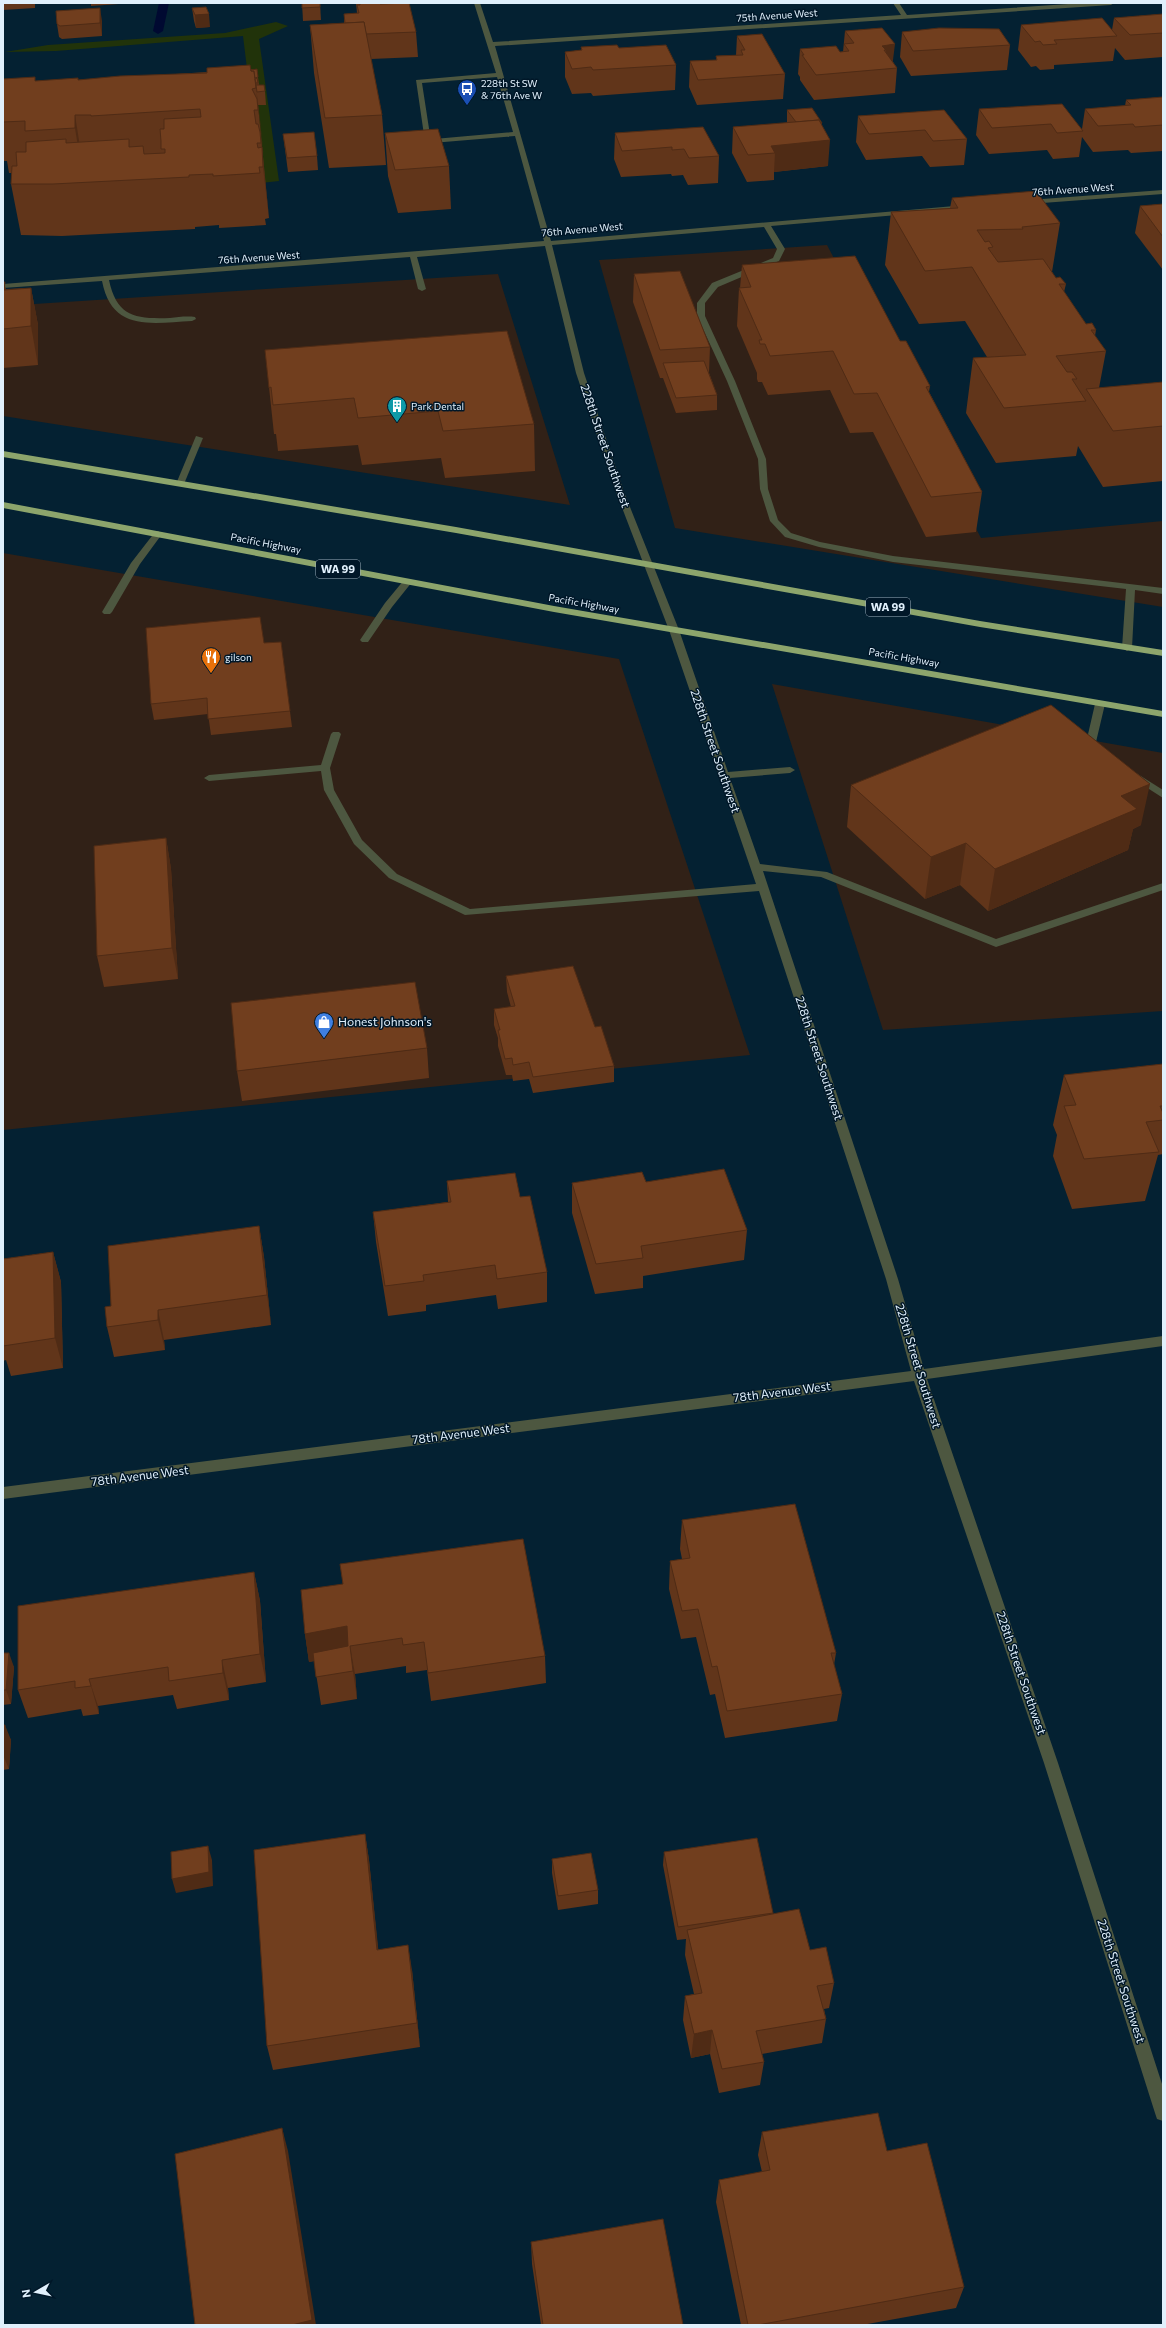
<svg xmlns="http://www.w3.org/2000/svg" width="1166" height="2328" font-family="Commissioner,sans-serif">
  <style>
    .commercial { fill: #312117 }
    .green { fill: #21330a }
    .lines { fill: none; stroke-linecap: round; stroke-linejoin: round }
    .stream { fill: #000931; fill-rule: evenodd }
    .minor { fill: #4d5740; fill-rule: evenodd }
    .highway { fill: #8da56c; fill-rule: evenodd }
    .wall { fill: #61351a }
    .shaded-wall { fill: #4f2b15 }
    .building { fill: #713e1e; stroke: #4f2b15 }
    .labels { text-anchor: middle; stroke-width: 3; stroke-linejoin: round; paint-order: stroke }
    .far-street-label { font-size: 10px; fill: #e0f0fc; stroke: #001728 }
    .far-poi-label { font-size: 10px; fill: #e0f0fc; stroke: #001728; text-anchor: start }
    .shield { fill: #001728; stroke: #9dafbc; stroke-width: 1 }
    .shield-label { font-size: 11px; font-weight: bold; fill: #e0f0fc }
    .street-label { font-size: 12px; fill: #e0f0fc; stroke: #001728 }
    .poi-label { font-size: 12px; fill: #e0f0fc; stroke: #001728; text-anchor: start }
  </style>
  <rect width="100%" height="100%" fill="#042132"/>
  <g class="commercial">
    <path d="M827,245L981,538L1163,521V607L675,528L599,260Z"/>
    <path d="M498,274L570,505L3,416V306Z"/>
    <path d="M3,553L619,659L750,1055L3,1130Z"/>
    <path d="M772,684L1163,753V1011L883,1030Z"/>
  </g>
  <path class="green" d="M276,22L288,26L259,39L279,181L261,183L243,36L56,51L5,52L48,45L225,33Z"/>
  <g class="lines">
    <path class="stream" d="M159,3H169L163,31L158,34L153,31Z"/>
    <g class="minor">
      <path d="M474,3H480L493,42L901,15L893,3H899L907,15L1083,3H1114L1111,5L495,46L551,241L966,205L970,207L966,209L771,226L785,249L779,261L718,287L705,303V316L735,381L766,459L768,489L778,520L791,533L820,542L893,556L1163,588V594L1135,590L1132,648L1127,651L1122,648L1126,589L893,562L819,547L785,537L770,521L760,489L758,459L727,381L697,316V303L712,283L773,258L777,249L764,227L552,245L584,373L624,492L679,630L728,772L790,767L795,770L790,773L730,778L760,864L827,872L996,939L1163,883V890L996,947L821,877L763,871L898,1279L924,1369L1163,1336V1346L927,1379L1058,1763L1163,2087V2121L1157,2119L1155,2113L1044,1763L914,1381L3,1499V1487L911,1371L886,1279L759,891L465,915L389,878L354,844L324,790L321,771L209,781L204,778L209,775L321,765L331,734L333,732H339L341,734L330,768L334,790L362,840L397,874L470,909L756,884L669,630L616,492L576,373L545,246L417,257L426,289L422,291L418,289L410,257L109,280C117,317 135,319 170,318C178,317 187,316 195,317L196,319L192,321C151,323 112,332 102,281L3,288V284L544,241L515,136L432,143L424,135L416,80L496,73ZM497,77L513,132L434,139L430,135L422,83Z"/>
      <path d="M1163,190V194L1029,204L1025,202L1029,200Z"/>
      <path d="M196,436L203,438L184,484L177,486L176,484Z"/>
      <path d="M158,531L162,534L140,564L112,612L110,614H104L102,612L131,563L155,532Z"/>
      <path d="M407,579L412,582L392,607L368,642H362L360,640L385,603L404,580Z"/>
      <path d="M1100,701L1105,704L1096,742L1105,750L1100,753L1086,743L1095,704Z"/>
      <path d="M1136,773L1163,790V798L1132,778L1131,776Z"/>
    </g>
    <g class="highway">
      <path d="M3,451L456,527L980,621L1163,650V656L980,627L456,533L3,457Z"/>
      <path d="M3,502L554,606L1163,711V717L554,612L3,508Z"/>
    </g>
  </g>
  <g class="wall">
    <path d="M3,3H35V8L3,10Z"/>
    <path d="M91,3H119V4L91,6Z"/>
    <path d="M302,3H320L321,20L303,21Z"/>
    <path d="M356,3H380V4L416,32L418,57L371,59L382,115L386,165L329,168L314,73L310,25L344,23V14L357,13Z"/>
    <path d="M611,3H636L612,4Z"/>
    <path d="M192,8L210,27L196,28L194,21Z"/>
    <path d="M1163,14V57L1125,60L1115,48L1113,61L1054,65V69L1040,70L1036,66L1031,67L1018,50L1021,25L1112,30L1114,18Z"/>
    <path d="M102,21V36L62,39L59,37L57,24Z"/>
    <path d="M882,28L893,62L897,68L895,93L814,100L800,80V77L798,74L800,49L840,52H843L845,31Z"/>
    <path d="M902,32L1010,45L1007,70L911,76L900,57Z"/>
    <path d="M737,36L785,74L783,99L697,105L689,87L690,61L716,60V56L736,55Z"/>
    <path d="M581,47L619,48L676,65L675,90L593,96L591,93L572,94L565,77V52L581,50Z"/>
    <path d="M257,69L259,85L265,91L266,105H258L269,218L265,219L266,225L219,228V225L195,227V229L62,236L21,235L11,184L12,173H9L7,161H3V79L36,81L78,80Z"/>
    <path d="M1163,97V151L1131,153L1128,150L1093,152L1082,137L1079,157L1053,159L1047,150L989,154L976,135L979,109L1082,129L1085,109L1125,106L1126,100Z"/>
    <path d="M787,110L822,123L821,125L828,166L774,172V180L747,182L732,153L733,127L787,123Z"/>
    <path d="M944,110L967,139L964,165L930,167L922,156L866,160L856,142L858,116Z"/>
    <path d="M385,133L449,166L451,209L398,213L388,176Z"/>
    <path d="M615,133L719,156L718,183L688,185L683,175L672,176L671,174L621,177L614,159Z"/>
    <path d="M283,134L317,156L318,170L288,172Z"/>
    <path d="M952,198L1060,223L1052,272L1056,278L1066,284L1064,292L1086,324L1096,330L1095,336L1106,351L1099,388L1163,382V481L1103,487L1078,446L1076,456L996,463L966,413L973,358L987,357L965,321L919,324L885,265L891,212L950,208Z"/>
    <path d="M1163,204V270L1135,233L1140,206Z"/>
    <path d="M742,265L900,341L930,386L929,392L982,492L976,532L926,537L873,432L850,433L830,390L768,395L762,382H758L757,379V373L737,326L739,288H740Z"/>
    <path d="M634,274L710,347L709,373L717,395V410L676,413L663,378H660L633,302Z"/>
    <path d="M3,282L6,289L31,288L38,325V365L3,368Z"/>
    <path d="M265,350L534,424L535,471L445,478L441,458L362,465L358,445L278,451L276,434H274Z"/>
    <path d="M281,642L292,727L211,735L208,714L154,720L151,704L264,643Z"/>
    <path d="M851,785L1141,825L1133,829L1128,850L988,911L960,885L925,899L847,827Z"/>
    <path d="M166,838L171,869L178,979L104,987L97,956Z"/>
    <path d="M506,976L595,1027L614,1066V1082L533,1093L529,1079L513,1081L512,1075H506L498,1046V1038L494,1025V1009L511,1007L507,992Z"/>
    <path d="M427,1048L429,1078L242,1101L237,1071Z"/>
    <path d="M1163,1064V1154L1158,1155L1145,1201L1072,1209L1053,1156L1057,1135L1053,1125L1064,1075Z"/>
    <path d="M447,1181L520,1197L547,1272V1302L498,1309L496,1295L426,1305V1311L388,1316L376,1242L373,1212L448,1202Z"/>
    <path d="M646,1182L747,1230L744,1260L643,1276V1288L595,1294L572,1213V1183Z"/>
    <path d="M259,1226L264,1257L271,1325L164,1340L165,1350L114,1357L107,1327L111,1306Z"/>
    <path d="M53,1252L61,1282L63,1368L11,1376L6,1360L3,1361V1259Z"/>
    <path d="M682,1520L836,1653L834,1665L842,1694L837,1721L725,1738L715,1694L710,1695L696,1637L681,1639L669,1589L670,1561L682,1559L680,1549Z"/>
    <path d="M340,1564L545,1656L546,1683L431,1701L427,1670L406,1673V1666L355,1674L357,1699L321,1705L314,1661L309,1662L305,1634L343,1584Z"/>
    <path d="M254,1572L260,1601L266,1682L228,1688L229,1700L177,1709L173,1695L98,1706L99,1714L83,1716L81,1709L28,1718L18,1690Z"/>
    <path d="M3,1653L14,1667L11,1704L3,1705Z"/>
    <path d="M3,1725L11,1740L9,1769L3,1770Z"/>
    <path d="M365,1834L369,1860L378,1949L412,1970L420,2047L273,2070L267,2046Z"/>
    <path d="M664,1852L773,1913V1914L810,1950L834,1983L829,2008L824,2009L826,2019L822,2043L762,2054L764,2062L760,2085L719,2093L710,2054L691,2058L683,2020L685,1996L694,1994L685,1955L686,1939L677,1940L663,1865Z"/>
    <path d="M552,1859L598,1890V1904L558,1910L552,1873Z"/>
    <path d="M762,2132L887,2151L964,2287L956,2308L862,2325H741L716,2202L719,2180L762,2172L758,2155Z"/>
    <path d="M531,2242L683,2325H541L532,2264Z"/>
  </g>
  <g class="shaded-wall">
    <path d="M100,8L102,21V36L100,23Z"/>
    <path d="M209,14L210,27L196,28L195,15Z"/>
    <path d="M895,44L892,68L884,69L886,50L882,46Z"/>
    <path d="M254,71L260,120L264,160L256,88Z"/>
    <path d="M75,115L83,166V178L75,128Z"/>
    <path d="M260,132L267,198L269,218L263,167Z"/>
    <path d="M830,140L828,166L774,172L775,153L771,146Z"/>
    <path d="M31,288L38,325V365L31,326Z"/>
    <path d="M1150,784L1141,825L1133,829L1128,850L988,911L995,869L1121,796Z"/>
    <path d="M166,838L171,869L178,979L172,948Z"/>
    <path d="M966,843L960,885L925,899L931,857Z"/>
    <path d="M259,1226L264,1257L271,1325L267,1295Z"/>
    <path d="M53,1252L61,1282L63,1368L55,1338Z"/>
    <path d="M158,1310L164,1340L165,1350L158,1320Z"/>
    <path d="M254,1572L260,1601L266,1682L260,1654Z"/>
    <path d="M347,1626L351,1654L309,1662L305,1634Z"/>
    <path d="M350,1646L355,1674L357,1699L353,1671Z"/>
    <path d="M9,1653L14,1667L11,1704L6,1690Z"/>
    <path d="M222,1660L228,1688L229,1700L223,1673Z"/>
    <path d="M89,1679L98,1706L99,1714Z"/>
    <path d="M5,1725L11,1740L9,1769L3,1755Z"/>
    <path d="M365,1834L369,1860L381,1975L377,1950Z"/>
    <path d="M208,1846L212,1860L213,1886L176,1893L172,1879Z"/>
    <path d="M408,1945L412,1970L420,2047L417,2023Z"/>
    <path d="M712,2030L710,2054L691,2058L694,2034Z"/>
    <path d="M282,2128L288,2151L316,2325H292Z"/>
  </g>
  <g class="building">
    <path d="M302,3H320V7L302,8Z"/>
    <path d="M360,3H380V4L409,3L416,32L366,34L364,22L345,23L344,14L359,13L357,5H360Z"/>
    <path d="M206,7L209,14L195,15L192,8Z"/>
    <path d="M100,8V23L60,26L57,24L56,11Z"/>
    <path d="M1163,14V33L1130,35L1114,18Z"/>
    <path d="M1102,18L1117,36L1054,40L1057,44L1043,45L1040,41L1035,42L1021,25Z"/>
    <path d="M364,22L382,115L325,118L310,25Z"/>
    <path d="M882,28L895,44L882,46L886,50H884L897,68L816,75L802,55H804L800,49L836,46L840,52L849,51L844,44L854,43L845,31Z"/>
    <path d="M939,28L999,29L1010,45L913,51L902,32Z"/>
    <path d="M762,34L785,74L698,80L690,61L717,60L716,56L743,55L741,50H745L737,36Z"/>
    <path d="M617,45L619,48L666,45L676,65L593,70L591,67L572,69L565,52L582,50L581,47Z"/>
    <path d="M250,65L251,71H254L256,88L252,89L257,99L258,110H254L256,124H258L260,132L261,143H257L258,148L262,147L263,167H259L260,173L213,176V174L189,175V177L53,184H11L12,166H17L16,152H26V142L66,139V143L129,139V147L143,146L144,154L165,153V149H161V141L160,129H164V119L201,117L200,109L91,116V115H75V128L25,131V121L3,122V79L35,77V81L78,78V80L120,76L207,73V68Z"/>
    <path d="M257,69L258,77L255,78L254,71H251V70Z"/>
    <path d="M257,78L258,83H256L255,79Z"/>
    <path d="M256,85H264L265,91L257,92Z"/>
    <path d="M1163,97V125L1135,127L1133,124L1098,126L1085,109L1131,105L1126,100Z"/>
    <path d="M1062,104L1083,131L1057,133L1051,124L992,128L979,109Z"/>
    <path d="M812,108L822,123H820L819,120L796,122L787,110Z"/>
    <path d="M944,110L967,139L933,141L925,130L869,134L858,116Z"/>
    <path d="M819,120L830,140L771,146L775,153L748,155L733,127Z"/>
    <path d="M703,127L719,156L689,158L684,149L672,150V147L622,151L615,133Z"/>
    <path d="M438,129L449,166L395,170L385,133Z"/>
    <path d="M314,132L317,156L287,158L283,134Z"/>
    <path d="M1036,191L1060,223L1022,227L1023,229L977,230L985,242L989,241L993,247L988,248L998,262L1043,259L1056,278L1060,277L1066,284H1059L1086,324L1092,323L1096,330H1091L1106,351L1056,356L1067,372H1072L1077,379H1072L1086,401L1004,408L973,358L1026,355L972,267L925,271L891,212L958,208L952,198Z"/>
    <path d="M1163,204V237L1140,206Z"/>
    <path d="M855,256L900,341H906L930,386L926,387L982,492L931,497L877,393L854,394L833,351L770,356L765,344H760L759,340H762L739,288L751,287L742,265Z"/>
    <path d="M680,271L710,347L660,350L634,274Z"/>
    <path d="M3,282H5L4,290L31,288V326L3,329Z"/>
    <path d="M507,331L534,424L443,431L438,411L358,418L354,398L273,405L271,387L269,388L265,350Z"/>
    <path d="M704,361L717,395L676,398L663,363Z"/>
    <path d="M1163,382V426L1113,431L1086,389Z"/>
    <path d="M260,617L264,643L281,642L290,711L208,719L207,698L151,704L146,628Z"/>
    <path d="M1051,705L1150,784L1121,796L1137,809L995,869L966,843L931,857L851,785Z"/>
    <path d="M166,838L172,948L97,956L94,846Z"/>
    <path d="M573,966L595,1027L601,1026L614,1066L533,1077L529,1062L513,1065L512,1058L505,1059L498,1030H500L494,1009L515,1006L506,976Z"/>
    <path d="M415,982L427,1048L237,1071L231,1003Z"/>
    <path d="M1163,1064V1106H1160L1163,1113V1120L1146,1122L1159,1152L1084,1159L1064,1106L1076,1105L1064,1075Z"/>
    <path d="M724,1169L747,1230L641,1246L643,1258L596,1264L572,1183L642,1172L646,1182Z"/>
    <path d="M515,1173L520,1197L530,1196L547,1272L497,1279L495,1265L423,1275L424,1281L385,1286L373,1212L451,1202L447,1181Z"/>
    <path d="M259,1226L267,1295L158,1310V1320L107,1327L105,1307L111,1306L108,1246Z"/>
    <path d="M53,1252L55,1338L3,1346V1259Z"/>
    <path d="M795,1504L836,1653H831L842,1694L727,1711L717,1666L712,1667L698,1609L682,1611L670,1561L690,1558L682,1520Z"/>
    <path d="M523,1539L545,1656L428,1673L424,1642L403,1645L402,1638L350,1646L353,1671L316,1677L313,1653L348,1646L347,1626L305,1634L301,1590L343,1584L340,1564Z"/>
    <path d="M254,1572L260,1654L222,1660L223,1673L169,1681L168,1667L89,1679L91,1686L75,1688V1681L18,1690V1606Z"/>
    <path d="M3,1653H9L6,1690H3Z"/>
    <path d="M3,1725H5L3,1755Z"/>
    <path d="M365,1834L377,1950L408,1945L417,2023L267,2046L254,1850Z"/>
    <path d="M757,1838L773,1913L678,1927L664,1852Z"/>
    <path d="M208,1846L209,1872L172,1879L171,1852Z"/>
    <path d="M591,1853L598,1890L558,1896L552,1859Z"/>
    <path d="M799,1909L810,1950L826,1947L834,1983L817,1986L826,2019L756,2031L764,2062L722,2069L712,2030L694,2034L685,1996L702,1993L687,1930Z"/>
    <path d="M878,2113L887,2151L927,2143L964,2287L758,2325H748L719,2180L770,2170L762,2132Z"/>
    <path d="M282,2128L312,2320L292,2325H195L175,2154Z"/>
    <path d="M663,2219L683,2325H543L531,2242Z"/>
  </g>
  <defs>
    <g id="bus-pin" transform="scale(1)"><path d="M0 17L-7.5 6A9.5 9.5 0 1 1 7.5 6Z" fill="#1a4fb4" stroke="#001728"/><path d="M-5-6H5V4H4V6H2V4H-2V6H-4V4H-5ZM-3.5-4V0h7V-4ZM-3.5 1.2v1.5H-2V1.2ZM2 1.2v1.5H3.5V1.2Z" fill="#fff"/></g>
    <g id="building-pin" transform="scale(1)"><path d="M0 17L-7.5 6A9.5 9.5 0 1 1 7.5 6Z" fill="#0f9aa8" stroke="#001728"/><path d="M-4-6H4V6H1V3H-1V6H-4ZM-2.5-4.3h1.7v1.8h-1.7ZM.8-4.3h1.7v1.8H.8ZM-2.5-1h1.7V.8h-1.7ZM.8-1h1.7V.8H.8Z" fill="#fff"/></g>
    <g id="restaurant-pin" transform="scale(1)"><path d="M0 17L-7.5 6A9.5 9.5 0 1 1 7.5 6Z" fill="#e8710a" stroke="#001728"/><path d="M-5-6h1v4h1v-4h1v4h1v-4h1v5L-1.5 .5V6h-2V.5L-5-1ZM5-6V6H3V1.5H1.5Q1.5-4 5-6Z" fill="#fff"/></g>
    <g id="shop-pin" transform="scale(1)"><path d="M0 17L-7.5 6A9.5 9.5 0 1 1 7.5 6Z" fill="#3f7fe0" stroke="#001728"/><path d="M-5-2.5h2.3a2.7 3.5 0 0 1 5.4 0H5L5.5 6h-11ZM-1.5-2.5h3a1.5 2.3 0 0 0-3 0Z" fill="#fff"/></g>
  </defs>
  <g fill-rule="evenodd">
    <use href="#bus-pin" x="467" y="89"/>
    <use href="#building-pin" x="397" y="406"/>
    <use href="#restaurant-pin" x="211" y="657"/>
    <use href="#shop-pin" x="324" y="1022"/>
  </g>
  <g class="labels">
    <g class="far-street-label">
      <text transform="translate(777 15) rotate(-4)" y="4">75th Avenue West</text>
      <text transform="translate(1073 189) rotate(-4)" y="4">76th Avenue West</text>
      <text transform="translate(582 229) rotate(-5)" y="4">76th Avenue West</text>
      <text transform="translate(259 257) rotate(-4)" y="4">76th Avenue West</text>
      <text transform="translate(266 543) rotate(11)" y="4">Pacific Highway</text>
      <text transform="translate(584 603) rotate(10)" y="4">Pacific Highway</text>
      <text transform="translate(904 657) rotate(10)" y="4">Pacific Highway</text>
    </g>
    <g class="far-poi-label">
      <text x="481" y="87">228th St SW<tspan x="481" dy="12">&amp; 76th Ave W</tspan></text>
      <text x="411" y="410">Park Dental</text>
      <text x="225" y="661">gilson</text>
    </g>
    <g class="shield">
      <rect x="316" y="560" width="44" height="18" rx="3"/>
      <rect x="866" y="598" width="44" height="18" rx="3"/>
    </g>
    <g class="shield-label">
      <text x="338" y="573">WA 99</text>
      <text x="888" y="611">WA 99</text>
    </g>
    <g class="street-label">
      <text transform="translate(605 446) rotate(71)" y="4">228th Street Southwest</text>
      <text transform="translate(715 751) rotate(71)" y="4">228th Street Southwest</text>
      <text transform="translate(819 1058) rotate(72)" y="4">228th Street Southwest</text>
      <text transform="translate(918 1366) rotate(73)" y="4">228th Street Southwest</text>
      <text transform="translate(782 1392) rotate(-7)" y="4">78th Avenue West</text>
      <text transform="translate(461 1434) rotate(-7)" y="4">78th Avenue West</text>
      <text transform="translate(140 1476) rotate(-7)" y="4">78th Avenue West</text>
      <text transform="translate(1021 1673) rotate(71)" y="4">228th Street Southwest</text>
      <text transform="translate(1121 1981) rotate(72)" y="4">228th Street Southwest</text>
    </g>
    <g class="poi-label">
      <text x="338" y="1026">Honest Johnson's</text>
    </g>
  </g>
  <rect width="1166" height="2328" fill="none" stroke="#e0f0fc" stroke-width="8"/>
  <g transform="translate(36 2292) rotate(261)" stroke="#001728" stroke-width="3" paint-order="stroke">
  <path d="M0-3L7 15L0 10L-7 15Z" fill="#e0f0fc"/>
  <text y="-6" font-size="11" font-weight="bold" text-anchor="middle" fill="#e0f0fc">N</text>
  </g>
</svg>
